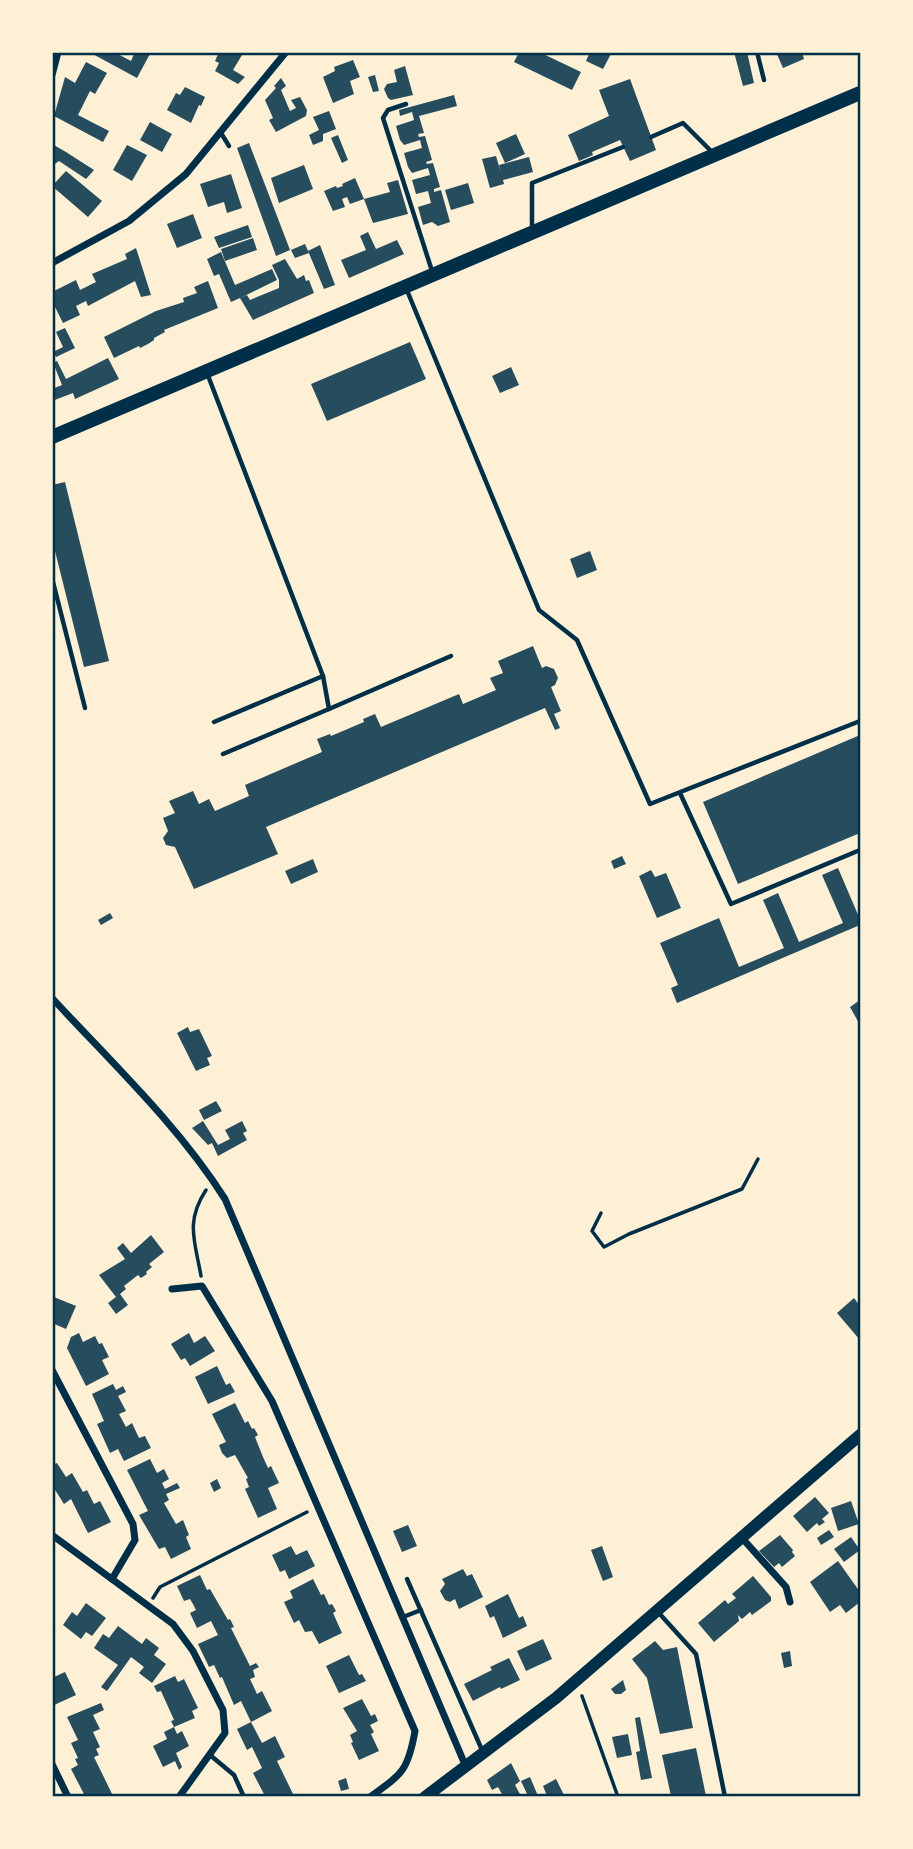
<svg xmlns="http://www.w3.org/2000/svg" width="913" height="1849" font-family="'Source Sans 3',sans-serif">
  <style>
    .building { fill: #264d5e }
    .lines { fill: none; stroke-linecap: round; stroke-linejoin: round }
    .path { stroke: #003049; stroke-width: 3.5 }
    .service { stroke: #003049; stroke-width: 4.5 }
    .minor { stroke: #003049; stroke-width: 7 }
    .tertiary { stroke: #003049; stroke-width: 12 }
    .primary { stroke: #003049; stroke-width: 14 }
    .neatline { fill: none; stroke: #003049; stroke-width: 2.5 }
  </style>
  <rect width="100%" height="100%" fill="#fdf0d5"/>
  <g class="building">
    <path d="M89,52H114L131,61L135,52H151L137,78Z"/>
    <path d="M219,52L242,55L233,70L245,77L238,84L215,71L219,63L215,61Z"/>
    <path d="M519,52H539L581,72L572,90L514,62Z"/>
    <path d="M590,52H612L603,69L586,61Z"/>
    <path d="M734,52H747L754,83L743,86Z"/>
    <path d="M776,52H802L804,59L783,68Z"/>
    <path d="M353,60L360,77L350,81L354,94L333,103L323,77L335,71L334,67Z"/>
    <path d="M86,62L107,73L95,94L90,91L78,115L109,131L103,142L54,116L65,77L75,83Z"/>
    <path d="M405,66L413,95L391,100L388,98L384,89L387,84L397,82L394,70Z"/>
    <path d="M375,75L379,91L373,92L368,77Z"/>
    <path d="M281,78L286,86L281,90L290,111L296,108L291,100L300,97L307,110L306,116L276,132L269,120L273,118L265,100L276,88L274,86Z"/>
    <path d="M630,79L656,150L630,161L620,140L592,152L593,155L579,161L568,135L609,116L599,90Z"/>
    <path d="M185,87L205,97L201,106L199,105L191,123L167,110L176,93L180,95Z"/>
    <path d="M454,95L457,106L419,116L424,133L418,134L419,137L425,136L432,160L426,162L427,164L433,163L440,187L434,189V192L441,190L450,222L438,226L432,222L423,225L418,207L431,203L428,191L416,194L412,180L430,175L428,168L412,173L408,167L404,153L422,148L420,140L404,145L400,140L396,126L414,120L412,112L400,116L399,110Z"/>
    <path d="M329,111L336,129L323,134V141L313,145L309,135L319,130L313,117Z"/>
    <path d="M150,122L172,134L162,152L140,140Z"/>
    <path d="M516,134L525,154L505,163L496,143Z"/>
    <path d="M338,135L348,160L342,163L331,138Z"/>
    <path d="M249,143L290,250L276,256L237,148Z"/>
    <path d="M52,144L66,152L94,170L86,179L59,161L52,166Z"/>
    <path d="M127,145L147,155L132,181L113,170Z"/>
    <path d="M496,156L501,173L499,165L529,157L533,172L503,180L504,184L490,188L482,159Z"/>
    <path d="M304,165L313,189L279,203L271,178Z"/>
    <path d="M66,171L102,201L88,217L52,186Z"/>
    <path d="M231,174L242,208L227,213L224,202L208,207L200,184Z"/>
    <path d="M355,178L364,199L350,204L347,197L342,199L345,207L333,211L324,191L336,186L337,188L343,186L342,184Z"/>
    <path d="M398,180L408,214L373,223L364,199L390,192L387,183Z"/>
    <path d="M468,183L474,203L451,210L445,190Z"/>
    <path d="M193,214L202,238L177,248L167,224Z"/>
    <path d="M248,225L252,237L219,248L214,237Z"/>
    <path d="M368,232L376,249L397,240L404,254L349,278L341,260L366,250L360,236Z"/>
    <path d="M253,238L257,250L225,261L221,249Z"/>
    <path d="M305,244L309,253L295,258L291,250Z"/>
    <path d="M320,245L335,285L324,289L308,251Z"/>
    <path d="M136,248L151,295L141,297L135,281L88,306L86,301L76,306L80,315L63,323L52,301V292L76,280L80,290L96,282L92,274L127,259L125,254Z"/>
    <path d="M221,252L235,285L272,269L277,280L240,298L247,295L250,300L279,288V280L272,265L285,259L297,279L304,275L306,281L309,280L314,293L253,320L240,298L231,302L219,274L214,276L207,259Z"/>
    <path d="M208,281L218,308L164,330L165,332L154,338V340L148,344L140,348L139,346L114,358L104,337L156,311L184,302L183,298L197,293L194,287Z"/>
    <path d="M65,328L75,348L56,357L53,352L63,347L56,332Z"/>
    <path d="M410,342L426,379L327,421L311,384Z"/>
    <path d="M108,358L119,379L75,399L73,393L52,401V389L62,385L54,365V362L57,361L66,379Z"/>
    <path d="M511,367L519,385L500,393L492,376Z"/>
    <path d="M65,482L109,661L84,667L52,539V485Z"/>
    <path d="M590,551L597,570L577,578L570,559Z"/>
    <path d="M533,646L542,668L546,666L554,669L558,678L555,685L551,687L561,711L554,714L560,728L555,730L545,708L266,827L278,854L194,889L175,847L166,845L163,838L168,831L163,818L175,813L169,801L193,791L199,804L209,799L215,811L249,796L245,785L322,752L317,739L330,734L331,736L364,722L363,719L375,714L381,727L459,694L463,704L496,690L490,678L503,673L498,661Z"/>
    <path d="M860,735V833L738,884L703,802Z"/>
    <path d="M622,856L626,864L614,869L611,861Z"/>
    <path d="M313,859L318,872L291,884L285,871Z"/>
    <path d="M838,868L859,917L860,916V925L677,1003L671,988L678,985L660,943L719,918L739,967L784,948L763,900L778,893L799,942L843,923L822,875Z"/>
    <path d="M651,870L655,877L666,873L681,908L657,918L639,876Z"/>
    <path d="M110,913L113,918L101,925L98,920Z"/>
    <path d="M860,1000V1025L850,1007Z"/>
    <path d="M188,1027L190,1032L199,1029L212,1056L207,1058L210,1065L196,1071L177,1033Z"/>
    <path d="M216,1101L222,1111L204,1120L199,1110Z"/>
    <path d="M203,1121L218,1145L230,1139L225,1130L242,1121L247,1131L243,1133L247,1140L218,1156L212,1143L208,1145L192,1128Z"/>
    <path d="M151,1235L164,1252L149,1264L152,1267L146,1272L147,1274L141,1278L138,1275L124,1286L126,1289L120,1294L128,1305L116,1314L108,1303L116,1297L99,1275L125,1259L117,1248L123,1243L131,1253Z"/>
    <path d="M54,1297L76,1306L66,1329L52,1323Z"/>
    <path d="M854,1298L860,1306V1340L837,1313Z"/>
    <path d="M79,1333L83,1342L95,1336L99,1344L102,1343L109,1357L102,1360L109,1374L86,1386L67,1348L71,1337Z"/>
    <path d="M189,1333L194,1343L205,1336L215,1351L190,1366L185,1358L181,1360L171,1344Z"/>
    <path d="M217,1366L226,1385L230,1383L235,1392L208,1404L195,1377Z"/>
    <path d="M113,1384L116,1390L123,1386L126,1392L118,1396L126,1411L119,1414L126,1427L132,1423L139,1438L145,1436L151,1448L124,1461L118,1449L110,1453L97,1424L104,1421L92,1394Z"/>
    <path d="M235,1403L245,1423L248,1421L252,1429L254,1428L258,1435L255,1437L263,1457L268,1468L271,1466L279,1483L268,1488L277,1509L258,1518L245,1489L249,1487L246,1479L248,1478L235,1455L227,1458L222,1453L219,1445L226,1442L212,1414Z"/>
    <path d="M150,1459L157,1473L164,1469L169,1479L162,1483L165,1489L177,1483L180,1488L166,1494L169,1500L164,1503L176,1524L183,1520L189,1535L186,1537L191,1549L171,1559L165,1547L159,1549L139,1515L148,1511L127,1470Z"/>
    <path d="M57,1463L66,1477L72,1473L83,1492L87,1490L94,1504L100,1501L111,1522L88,1533L71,1499L64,1504L52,1485V1465Z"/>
    <path d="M217,1479L221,1488L214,1492L210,1483Z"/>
    <path d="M815,1497L829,1513L822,1519L825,1522L819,1526L817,1523L807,1532L793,1516Z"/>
    <path d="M851,1501L859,1524L838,1531L831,1508Z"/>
    <path d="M408,1525L417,1546L402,1552L393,1531Z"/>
    <path d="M829,1530L834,1537L821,1545L817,1538Z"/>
    <path d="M780,1535L793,1550L792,1552L795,1556L782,1567L779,1563L774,1567L759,1551Z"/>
    <path d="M851,1537L860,1550L844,1562L834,1549Z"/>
    <path d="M291,1546L296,1555L307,1550L315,1566L289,1579L285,1570L280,1572L272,1555Z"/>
    <path d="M602,1546L613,1577L603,1581L591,1550Z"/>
    <path d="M838,1561L860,1592V1602L846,1613L840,1605L830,1612L810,1582Z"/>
    <path d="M463,1569L467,1576L472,1574L483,1597L459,1609L455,1599L450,1602L445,1600L440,1591L445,1584L442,1579Z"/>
    <path d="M200,1575L207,1590L210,1589L228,1620L230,1619L234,1627L231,1628L250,1666L256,1663L259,1667L253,1670L255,1677L250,1679L257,1694L262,1691L272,1711L251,1722L241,1701L234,1705L222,1677L220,1678L214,1665L209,1667L198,1644L218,1635L211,1621L197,1628L190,1613L196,1610L193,1604L190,1599L184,1601L177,1586Z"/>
    <path d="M753,1576L771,1597V1601L752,1615L750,1612L742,1619L738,1615L739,1621L714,1642L698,1623L725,1600L728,1604L736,1598L732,1594Z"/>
    <path d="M313,1579L321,1595L324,1594L329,1605L332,1604L336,1611L333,1613L342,1633L319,1644L312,1631L305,1632L299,1620L294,1623L284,1602L293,1598L290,1591Z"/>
    <path d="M508,1594L519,1618L523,1616L527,1626L503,1638L494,1616L490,1618L485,1606Z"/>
    <path d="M86,1603L106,1618L92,1636L86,1632L81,1639L63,1625L72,1612L77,1616Z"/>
    <path d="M118,1626L142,1644L146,1638L159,1648L154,1655L166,1664L152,1683L139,1673L144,1667L131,1657L107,1691L101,1687L118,1665L94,1648L103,1634L109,1638Z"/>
    <path d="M543,1639L552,1659L526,1671L517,1651Z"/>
    <path d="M655,1641L663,1650L677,1647L693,1728L660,1734L647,1678L632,1659Z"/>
    <path d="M790,1651L792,1666L784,1668L781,1653Z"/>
    <path d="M349,1655L359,1675L362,1674L366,1681L339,1693L326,1666Z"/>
    <path d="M509,1658L520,1680L501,1689L500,1687L473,1701L464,1684L492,1670L490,1667Z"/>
    <path d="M65,1672L76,1695L52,1706V1678Z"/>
    <path d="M175,1676L178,1682L184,1679L198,1708L192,1711L195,1718L174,1727L171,1721L174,1720L161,1691L157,1692L154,1686Z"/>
    <path d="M623,1680L626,1690L621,1694H615L611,1689Z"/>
    <path d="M362,1699L371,1716L375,1714L378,1721L370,1725L374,1732L371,1734L379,1751L359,1760L351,1743L353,1742L350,1735L357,1731L343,1708Z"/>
    <path d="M101,1703L104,1710L93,1715L100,1729L93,1732L100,1747L96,1749L99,1755L94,1757L113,1796H85L71,1769L78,1765L75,1759L78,1758L71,1743L78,1740L67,1717Z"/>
    <path d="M640,1717L652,1778L641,1780L636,1752L640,1751L635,1718Z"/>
    <path d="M251,1722L262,1743L275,1736L285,1757L277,1761L294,1796H265L253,1773L262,1768L252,1747L247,1750L237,1729Z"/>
    <path d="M174,1727L177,1734L182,1731L189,1746L176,1753L182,1767L179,1770L175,1761L163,1767L153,1746L167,1739L164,1732Z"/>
    <path d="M628,1734L632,1755L617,1758L612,1737Z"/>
    <path d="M696,1748L706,1796H671L662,1755Z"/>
    <path d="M511,1763L520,1781L515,1785L521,1796H503L498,1787L492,1790L487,1780Z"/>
    <path d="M530,1777L538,1796H528L521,1781Z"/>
    <path d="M346,1778L349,1789L341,1791L338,1781Z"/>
    <path d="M556,1779L564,1795L547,1796L543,1786Z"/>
  </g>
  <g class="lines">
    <g class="path">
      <path d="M601,1213L592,1231L604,1247L629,1234L742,1189L758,1159"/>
      <path d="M201,1276C195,1241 185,1222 206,1190"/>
      <path d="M153,1598L160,1587L307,1512"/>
      <path d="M582,1696L618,1797"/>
    </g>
    <g class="service">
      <path d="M757,52L764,80"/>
      <path d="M406,104L388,110L383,118L432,271"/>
      <path d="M221,133L229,146"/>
      <path d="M651,137L683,123L712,152"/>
      <path d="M532,231V183L623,147"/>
      <path d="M406,288L539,610L577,640L650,804L860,721"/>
      <path d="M207,373L323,676L214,722"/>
      <path d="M52,578L85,708"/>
      <path d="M329,709L451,656"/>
      <path d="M223,754L329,709L323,676"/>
      <path d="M680,793L731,904L860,850"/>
      <path d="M407,1579L482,1750"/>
      <path d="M658,1612L696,1654L725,1797"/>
      <path d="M403,1617L421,1610"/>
      <path d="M210,1755L234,1775L244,1797"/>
    </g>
    <g class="minor">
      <path d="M52,75L58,52"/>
      <path d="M52,263L129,221L186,174L286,52"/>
      <path d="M52,998C112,1063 178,1125 225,1199L466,1767"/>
      <path d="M172,1289L202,1286L272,1401L415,1731C408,1771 402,1774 370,1797"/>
      <path d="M52,1370L133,1524L135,1540L112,1579"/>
      <path d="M52,1535L173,1624L193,1651L223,1710L225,1733L179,1797"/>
      <path d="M742,1538L786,1587L790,1602"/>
      <path d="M52,1764L68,1797"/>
    </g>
    <path class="tertiary" d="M425,1797L556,1698L860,1435"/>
    <path class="primary" d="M52,437L860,93"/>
  </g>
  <rect width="913" height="1849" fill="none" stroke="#fdf0d5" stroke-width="108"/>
  <rect x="54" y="54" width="805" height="1741" class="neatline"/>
</svg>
